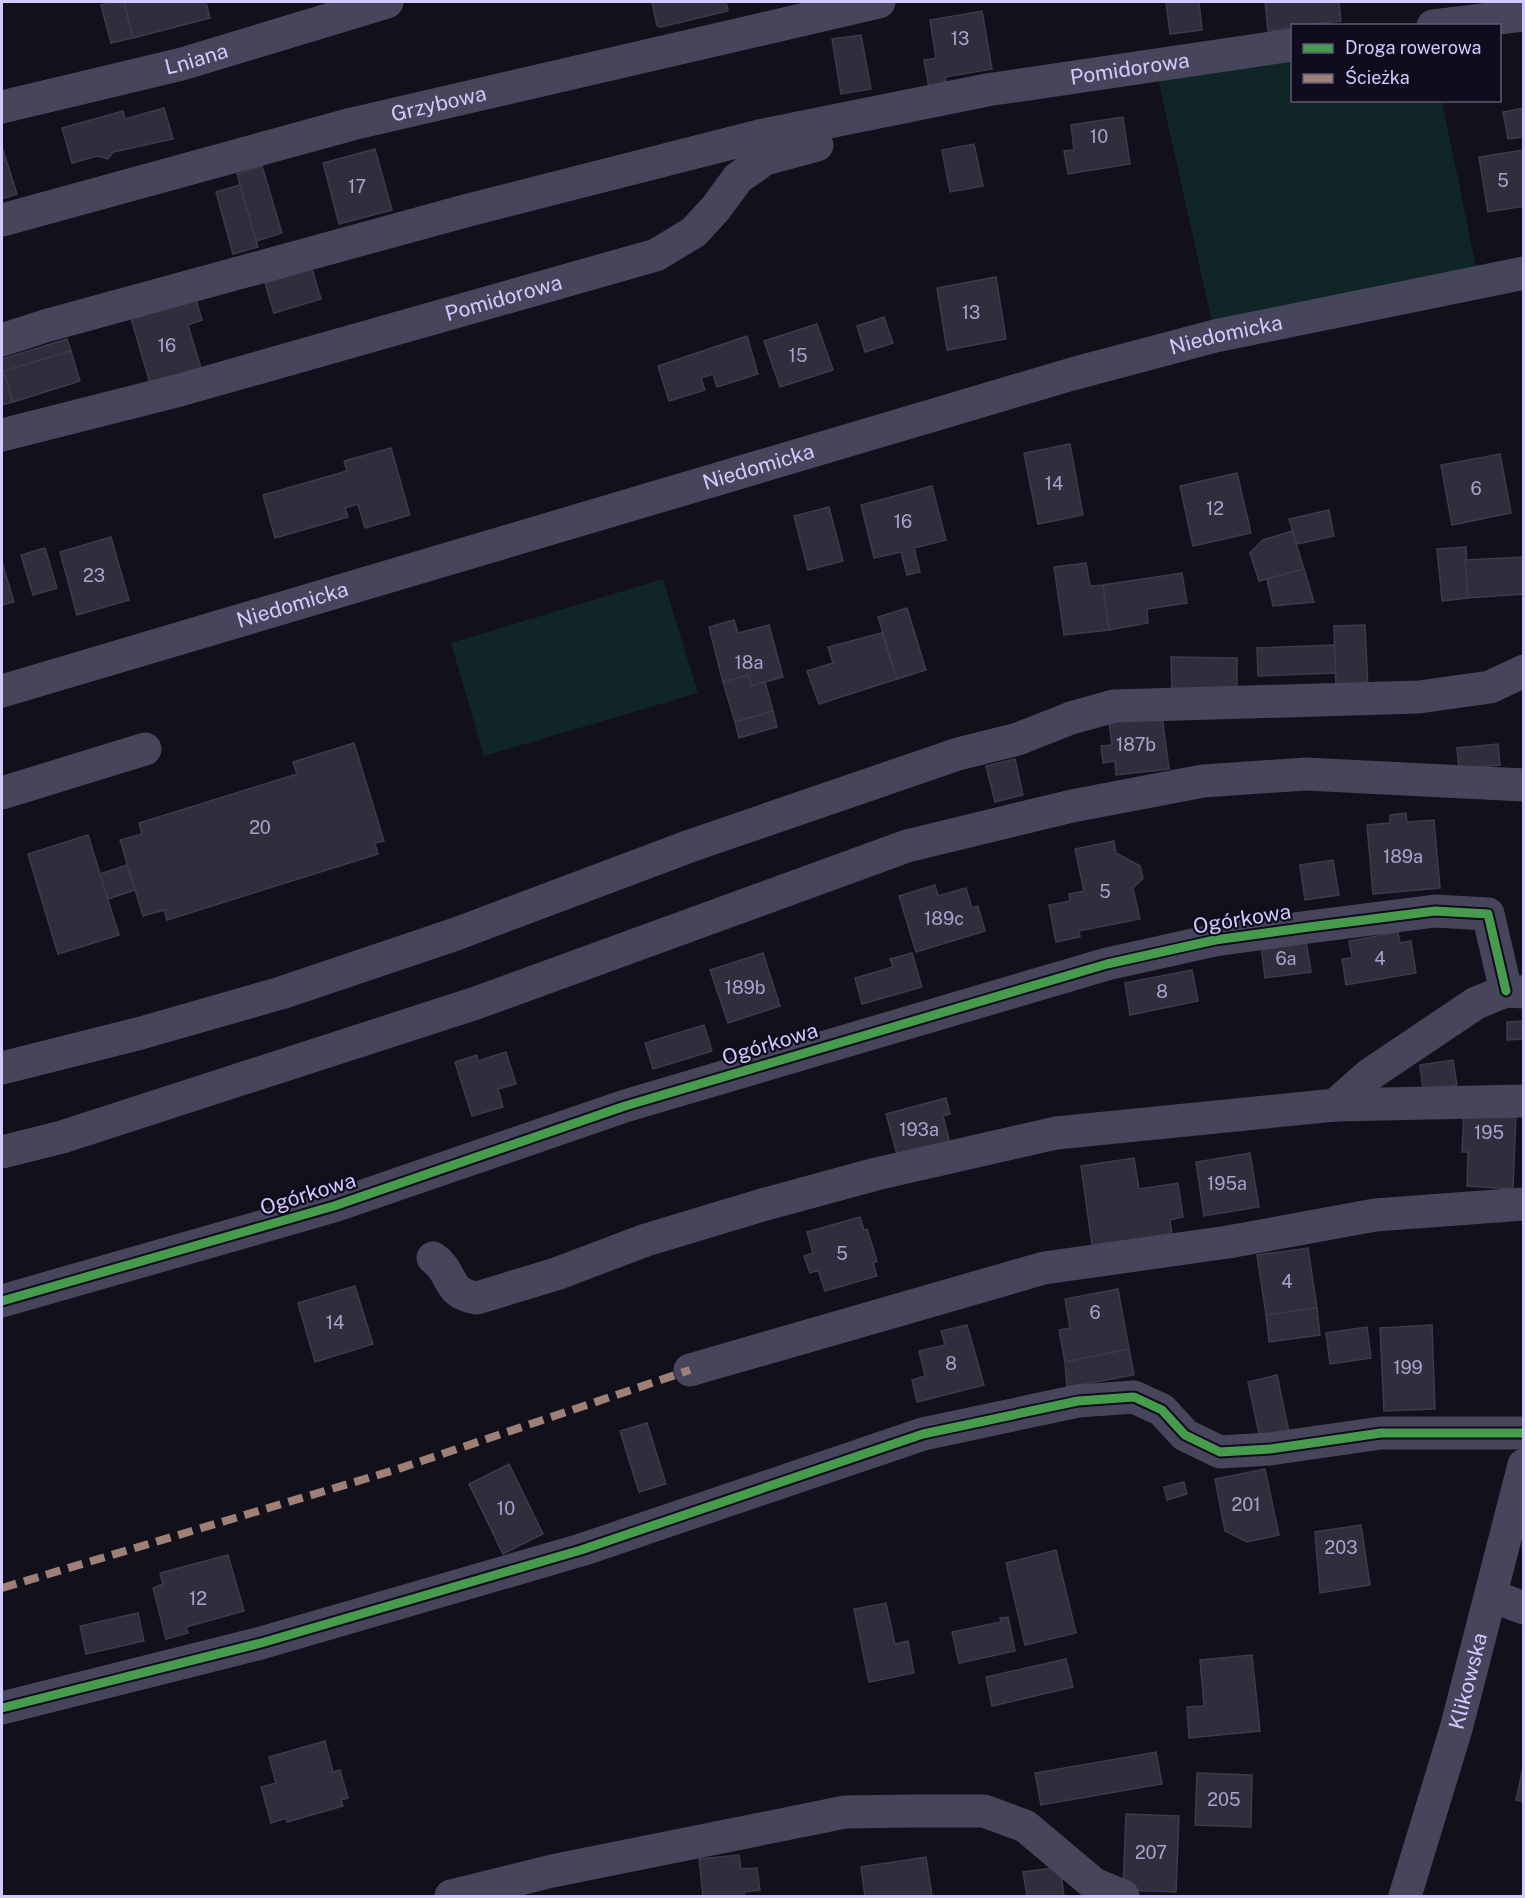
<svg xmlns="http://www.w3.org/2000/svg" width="1525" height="1898" font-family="'Public Sans',sans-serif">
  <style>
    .green { fill: #0f2526 }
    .building { fill: #302d3c; stroke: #3e3a4e; stroke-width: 1.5 }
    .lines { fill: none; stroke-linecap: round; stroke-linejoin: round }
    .minor { stroke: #47455b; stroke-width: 33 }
    .quiet { stroke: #9e8076; stroke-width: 8; stroke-dasharray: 15 8; stroke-linecap: butt }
    .cycleway-casing { stroke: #100c1e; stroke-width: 13 }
    .cycleway { stroke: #469c4c; stroke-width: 9 }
    .labels { text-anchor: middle; stroke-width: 4.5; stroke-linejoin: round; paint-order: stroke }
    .number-label { font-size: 18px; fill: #aaa3ce }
    .street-label { font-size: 21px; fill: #d2cafe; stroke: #100c1e }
  </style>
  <rect width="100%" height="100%" fill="#12101a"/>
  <g class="green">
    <path d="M1292,45V100L1442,101L1479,282L1215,336L1155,66Z"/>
    <path d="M663,579L698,693L484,756L451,643Z"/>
  </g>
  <g class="building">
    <path d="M114,2H124L133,38L111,43L101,5Z"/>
    <path d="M124,2H206L210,18L133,38Z"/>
    <path d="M652,2H726L728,11L661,27L657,26Z"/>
    <path d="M1166,2H1199L1202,30L1170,34Z"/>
    <path d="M1265,2H1339L1341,21L1292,26V28L1268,31Z"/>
    <path d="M982,11L992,69L945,77L947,84L929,87L924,60L936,58L930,20Z"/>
    <path d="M861,35L871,89L841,94L832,39Z"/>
    <path d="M164,108L173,139L113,152L108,159L97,156L72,163L62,128L123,111L125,119Z"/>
    <path d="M1524,108V137L1508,139L1503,112Z"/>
    <path d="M1123,117L1130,164L1068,174L1064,151L1074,150L1071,125Z"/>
    <path d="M974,144L983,186L950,192L942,150Z"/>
    <path d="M2,147L17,194L2,199Z"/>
    <path d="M375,149L392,210L339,224L323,163Z"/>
    <path d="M1524,150V206L1488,212L1479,157Z"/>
    <path d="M262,166L282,233L256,241L237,174Z"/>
    <path d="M240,185L258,247L233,254L216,192Z"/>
    <path d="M312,269L321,299L274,313L265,283Z"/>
    <path d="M996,277L1006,339L947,350L937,288Z"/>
    <path d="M195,296L202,320L188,325L201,368L150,383L130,315Z"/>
    <path d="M884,317L893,343L865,352L857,326Z"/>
    <path d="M817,324L833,370L780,387L764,341Z"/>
    <path d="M747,336L758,374L717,387L713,374L701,378L705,390L669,401L658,366Z"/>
    <path d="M67,339L71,351L4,371L13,402L2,405V359Z"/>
    <path d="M71,351L80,381L13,402L4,371Z"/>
    <path d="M1070,444L1083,515L1038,524L1024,453Z"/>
    <path d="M391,448L410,515L365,528L358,504L345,508L348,517L275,538L263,495L347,471L344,461Z"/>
    <path d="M1500,454L1511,513L1452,525L1441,465Z"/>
    <path d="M1237,473L1251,533L1193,546L1180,486Z"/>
    <path d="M932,486L946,540L914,548L920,572L907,575L901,552L874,558L861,505Z"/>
    <path d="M829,507L843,561L808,570L794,516Z"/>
    <path d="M1329,510L1334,536L1297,544L1289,519Z"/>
    <path d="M1292,531L1304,569L1259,581L1250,553L1263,540Z"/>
    <path d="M111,537L129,600L77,615L60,552Z"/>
    <path d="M1466,547L1468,598L1442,601L1437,549Z"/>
    <path d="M45,548L57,588L33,595L21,555Z"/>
    <path d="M1524,557V594L1468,598L1465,560Z"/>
    <path d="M2,562L14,602L2,605Z"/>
    <path d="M1086,563L1090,586L1103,585L1109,630L1064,635L1054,567Z"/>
    <path d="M1304,569L1314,602L1273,606L1267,579Z"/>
    <path d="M1182,573L1187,603L1147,609L1148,623L1109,630L1103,585Z"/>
    <path d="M907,608L926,670L897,679L878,617Z"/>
    <path d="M734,620L738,633L769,625L783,677L751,686L748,675L723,682L709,627Z"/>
    <path d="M1365,625L1368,687L1336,688L1334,626Z"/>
    <path d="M882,633L897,679L819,704L807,671L833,663L828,647Z"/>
    <path d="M1334,645L1336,673L1258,676L1257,648Z"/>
    <path d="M1171,657L1237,658V692L1172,693Z"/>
    <path d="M748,675L751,686L765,682L773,711L735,722L723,682Z"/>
    <path d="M773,711L777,727L739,738L735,722Z"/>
    <path d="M1162,716L1169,769L1116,775L1115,761L1103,763L1101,746L1112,745L1109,722Z"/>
    <path d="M354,743L384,841L375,843L378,854L167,920L164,910L143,916L120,840L142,834L139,823L297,774L293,762Z"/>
    <path d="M1498,744L1500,765L1459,769L1457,748Z"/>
    <path d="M1015,759L1023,795L995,802L986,766Z"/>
    <path d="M1406,813L1407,822L1434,820L1440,888L1373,894L1367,825L1390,823V815Z"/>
    <path d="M88,835L119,935L58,954L28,854Z"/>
    <path d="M1114,841L1116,853L1140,866L1143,878L1133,888L1140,919L1079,931L1080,937L1056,942L1049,905L1070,901L1069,894L1084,891L1075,849Z"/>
    <path d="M1333,860L1339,895L1305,900L1300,865Z"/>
    <path d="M127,865L135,890L108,899L100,874Z"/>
    <path d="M935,885L938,896L966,888L972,908L978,906L985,931L916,952L899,896Z"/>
    <path d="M1398,932L1400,943L1411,941L1416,973L1346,985L1342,959L1352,958L1349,941Z"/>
    <path d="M1306,940L1311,972L1265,978L1261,946Z"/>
    <path d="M763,953L780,1006L728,1023L710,970Z"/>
    <path d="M912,953L922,987L862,1004L855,978L893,967L890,959Z"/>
    <path d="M1192,970L1198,1001L1130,1015L1125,983Z"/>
    <path d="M1524,1021V1039L1507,1040V1022Z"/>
    <path d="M704,1025L712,1051L653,1069L645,1043Z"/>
    <path d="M506,1052L516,1084L498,1089L503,1107L472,1116L455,1062L477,1055L478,1061Z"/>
    <path d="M1453,1060L1457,1085L1423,1090L1420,1065Z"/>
    <path d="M946,1098L950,1114L943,1116L950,1144L898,1158L886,1114Z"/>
    <path d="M1464,1111L1516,1113L1513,1189L1467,1186L1468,1152H1462Z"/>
    <path d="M1250,1153L1259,1207L1204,1216L1196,1162Z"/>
    <path d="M1134,1158L1139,1189L1178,1183L1183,1217L1170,1220L1172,1234L1092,1245L1081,1166Z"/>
    <path d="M860,1217L864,1230L867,1229L877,1261L873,1263L877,1276L825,1291L818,1270L810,1273L804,1256L813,1253L807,1232Z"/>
    <path d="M1308,1248L1317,1308L1266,1315L1257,1255Z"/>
    <path d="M355,1286L373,1344L315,1362L298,1303Z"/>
    <path d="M1118,1289L1129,1349L1065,1362L1059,1330L1070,1328L1065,1299Z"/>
    <path d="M1317,1308L1320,1335L1269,1342L1266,1315Z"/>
    <path d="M967,1325L984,1385L917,1402L912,1380L925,1376L919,1351L945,1345L941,1331Z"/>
    <path d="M1432,1325L1435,1409L1384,1411L1380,1328Z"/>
    <path d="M1367,1327L1371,1358L1330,1364L1326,1333Z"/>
    <path d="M1129,1349L1134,1375L1067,1387L1065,1362Z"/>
    <path d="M1277,1375L1290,1437L1261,1443L1248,1382Z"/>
    <path d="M647,1423L666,1484L639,1492L620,1431Z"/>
    <path d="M509,1464L543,1534L503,1554L469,1484Z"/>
    <path d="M1265,1469L1279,1535L1247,1542L1225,1531L1215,1479Z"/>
    <path d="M1184,1482L1187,1494L1167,1500L1164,1487Z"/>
    <path d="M1361,1525L1370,1585L1320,1593L1315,1532Z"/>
    <path d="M1056,1550L1076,1633L1025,1645L1006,1563Z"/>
    <path d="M228,1555L244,1611L186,1627L188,1633L166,1639L153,1588L163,1584L160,1573Z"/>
    <path d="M886,1603L895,1644L908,1641L914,1673L869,1682L854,1609Z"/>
    <path d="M138,1613L144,1641L86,1654L80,1626Z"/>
    <path d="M1008,1617L1015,1651L959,1663L952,1632L1001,1622L1000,1618Z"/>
    <path d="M1252,1655L1260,1731L1189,1738L1187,1707L1204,1706L1200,1660Z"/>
    <path d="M1066,1659L1073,1687L992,1706L986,1677Z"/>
    <path d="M325,1741L333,1772L340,1770L348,1798L341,1800L343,1806L287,1822L286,1818L271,1823L261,1787L276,1783L269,1757Z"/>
    <path d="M1156,1752L1162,1784L1041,1805L1035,1773Z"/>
    <path d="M1523,1768H1524V1802L1516,1800Z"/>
    <path d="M1197,1773L1252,1775L1251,1827L1195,1825Z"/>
    <path d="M1126,1814L1179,1816L1176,1892L1123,1890Z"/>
    <path d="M739,1855L741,1869L757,1868L760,1890L744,1892V1896H703L699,1859Z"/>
    <path d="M926,1857L932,1896H865L861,1867Z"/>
    <path d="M1060,1867L1064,1896H1027L1023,1872Z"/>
  </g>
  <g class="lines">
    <g class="minor">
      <path d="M1433,26L1524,15"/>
      <path id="s1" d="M2,107L182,64L387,2"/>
      <path id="s2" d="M2,220L352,124L879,2"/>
      <path id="s3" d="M2,340L45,326L465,211L759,136L987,90L1292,45"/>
      <path id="s4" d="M2,435L180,390L656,255L694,232L716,208L738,178L765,159L817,145"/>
      <path id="s5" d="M2,691L1072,374L1215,336L1524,273"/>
      <path d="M2,793L145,749"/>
      <path d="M2,1068L141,1033L281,993L456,934L690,846L958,754L1018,739L1071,718L1114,706L1419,697L1490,687L1524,671"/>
      <path d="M1335,1105L1524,1101"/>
      <path d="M2,1152L62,1137L476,1003L907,846L1072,806L1203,781L1306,774L1524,785"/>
      <path d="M433,1258C455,1273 444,1293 477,1298L556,1274L646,1240L762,1205L876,1174L1056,1133L1335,1105L1369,1075L1476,1003L1506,991L1524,992"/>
      <path d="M2,1301L334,1206L625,1106L1107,964L1215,940L1309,927L1435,911L1488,914L1506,991"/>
      <path d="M690,1370L1044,1268L1228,1242L1375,1215L1524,1204"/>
      <path d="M1492,1596L1524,1608"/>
      <path d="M2,1708L261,1643L581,1550L923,1434L1078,1401L1134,1397L1162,1410L1185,1435L1220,1452L1270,1449L1381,1433H1524"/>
      <path d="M451,1896L552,1871L845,1812L911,1811H984L1025,1826L1094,1884L1123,1896"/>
      <path id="s6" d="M1405,1896L1456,1729L1524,1465"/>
    </g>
    <path class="quiet" d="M2,1588L398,1469L690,1370"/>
    <g class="cycleway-casing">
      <g id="cycleway">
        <path d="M2,1301L334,1206L625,1106L1107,964L1215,940L1309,927L1435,911L1488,914L1506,991"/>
        <path d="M2,1708L261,1643L581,1550L923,1434L1078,1401L1134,1397L1162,1410L1185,1435L1220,1452L1270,1449L1381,1433H1524"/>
      </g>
    </g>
    <use href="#cycleway" class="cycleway"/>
  </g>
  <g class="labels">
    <g class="number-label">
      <text x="960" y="45">13</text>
      <text x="1099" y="143">10</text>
      <text x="1503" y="187">5</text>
      <text x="357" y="193">17</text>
      <text x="971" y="319">13</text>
      <text x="167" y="352">16</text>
      <text x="798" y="362">15</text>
      <text x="1054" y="490">14</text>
      <text x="1476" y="495">6</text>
      <text x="1215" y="515">12</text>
      <text x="903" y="528">16</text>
      <text x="94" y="582">23</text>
      <text x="749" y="669">18a</text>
      <text x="1136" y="751">187b</text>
      <text x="260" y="834">20</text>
      <text x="1403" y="863">189a</text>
      <text x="1105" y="898">5</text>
      <text x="944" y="925">189c</text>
      <text x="1286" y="965">6a</text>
      <text x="1380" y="965">4</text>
      <text x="745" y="994">189b</text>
      <text x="1162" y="998">8</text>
      <text x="919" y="1136">193a</text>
      <text x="1489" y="1139">195</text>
      <text x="1227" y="1190">195a</text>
      <text x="842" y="1260">5</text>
      <text x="1287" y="1288">4</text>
      <text x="1095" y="1319">6</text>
      <text x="335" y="1329">14</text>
      <text x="951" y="1370">8</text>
      <text x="1408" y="1374">199</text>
      <text x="1246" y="1511">201</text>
      <text x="506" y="1515">10</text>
      <text x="1341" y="1554">203</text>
      <text x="198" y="1605">12</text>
      <text x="1224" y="1806">205</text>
      <text x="1151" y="1859">207</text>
    </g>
    <g class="street-label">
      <text dy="7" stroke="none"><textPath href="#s1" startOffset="200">Lniana</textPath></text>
      <text dy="7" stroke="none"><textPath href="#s3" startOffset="1161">Pomidorowa</textPath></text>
      <text dy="7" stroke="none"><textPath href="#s2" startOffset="452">Grzybowa</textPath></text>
      <text dy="7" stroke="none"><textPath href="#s4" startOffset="520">Pomidorowa</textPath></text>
      <text dy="7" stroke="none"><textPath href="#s5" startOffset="1275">Niedomicka</textPath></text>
      <text dy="7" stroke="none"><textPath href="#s5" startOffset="789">Niedomicka</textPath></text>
      <text dy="7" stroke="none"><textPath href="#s5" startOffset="303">Niedomicka</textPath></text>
      <text transform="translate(1242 919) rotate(-9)" y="7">Ogórkowa</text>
      <text transform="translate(770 1044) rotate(-17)" y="7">Ogórkowa</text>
      <text transform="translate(308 1194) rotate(-17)" y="7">Ogórkowa</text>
      <text dy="7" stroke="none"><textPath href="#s6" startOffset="224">Klikowska</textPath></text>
    </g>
  </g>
  <rect width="1525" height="1898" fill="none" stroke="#d2cafe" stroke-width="6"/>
  <rect x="1291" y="24" width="210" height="78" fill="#100c1e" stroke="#5e5878" stroke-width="1.5"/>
  <rect x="1303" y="44" width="30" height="9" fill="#469c4c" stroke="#5e5878" stroke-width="1.5"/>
  <text x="1345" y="54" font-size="18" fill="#d2cafe">Droga rowerowa</text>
  <rect x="1303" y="74" width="30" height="9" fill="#9e8076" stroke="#5e5878" stroke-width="1.5"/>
  <text x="1345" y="84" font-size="18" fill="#d2cafe">Ścieżka</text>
</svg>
